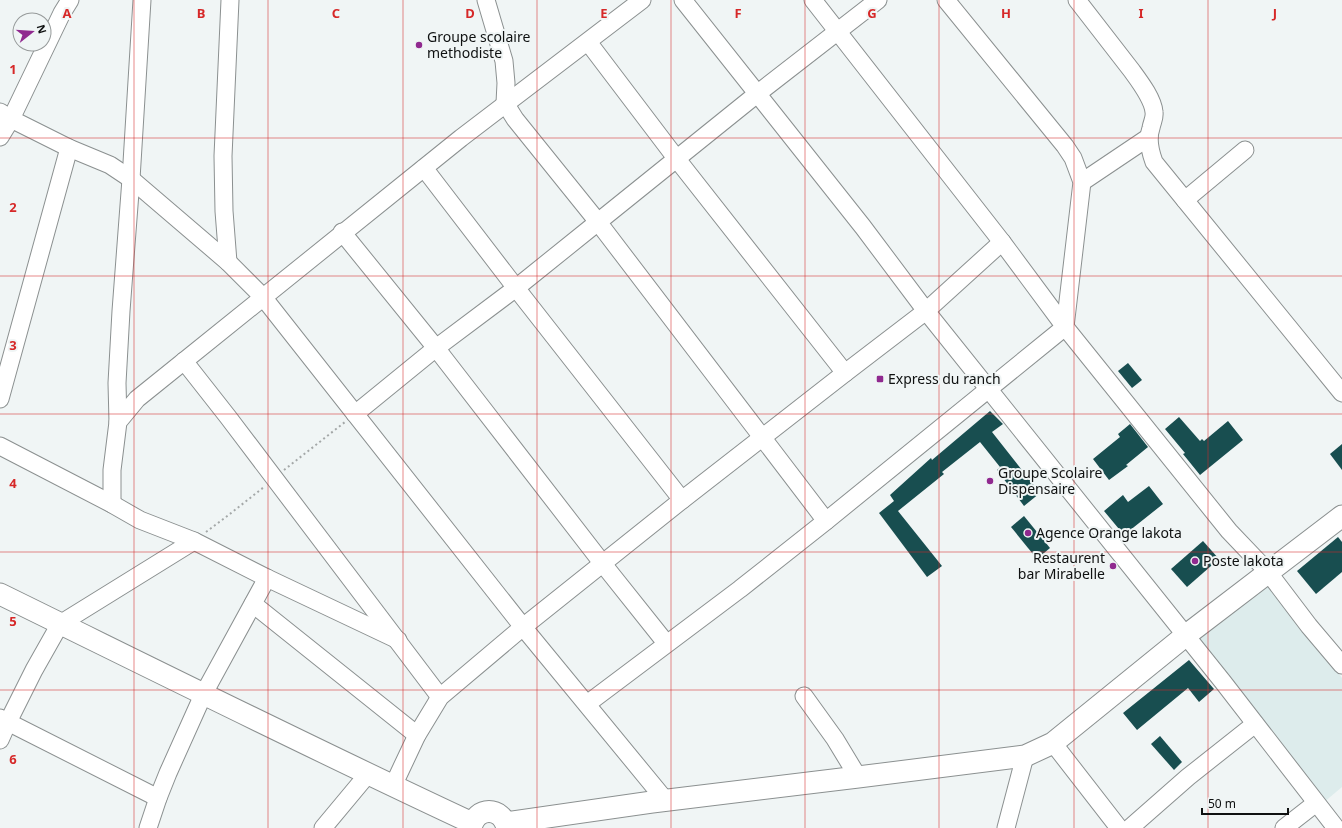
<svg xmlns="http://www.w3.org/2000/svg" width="1342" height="828" font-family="'Noto Sans',sans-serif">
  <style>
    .built { fill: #ddecec }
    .building { fill: #184e50 }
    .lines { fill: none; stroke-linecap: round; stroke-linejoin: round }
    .minor-casing { stroke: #8b9090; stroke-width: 19 }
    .major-casing { stroke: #8b9090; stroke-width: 23 }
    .path { stroke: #a4a8a8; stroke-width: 2; stroke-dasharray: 2 3; stroke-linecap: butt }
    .minor { stroke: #fff; stroke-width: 17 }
    .major { stroke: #fff; stroke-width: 21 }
    .grid { fill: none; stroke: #d62828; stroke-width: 1; stroke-opacity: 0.55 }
    .poi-dot { fill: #90298f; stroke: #f0f5f5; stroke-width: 1.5 }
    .labels { text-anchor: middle; stroke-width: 4; stroke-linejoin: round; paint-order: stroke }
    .poi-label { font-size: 14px; fill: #0f1111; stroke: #f0f5f5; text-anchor: start }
    .grid-label { font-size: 13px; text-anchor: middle; font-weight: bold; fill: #d62828; stroke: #f0f5f5; stroke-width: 4; stroke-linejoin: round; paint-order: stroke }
  </style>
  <rect width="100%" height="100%" fill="#f0f5f5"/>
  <path class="built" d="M1268,584L1342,678V787L1323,803L1194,641Z"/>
  <g class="building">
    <path d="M1128,363L1142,380L1132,388L1118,371Z"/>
    <path d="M990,411L1003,424L992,432L1040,493L1024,506L997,470L1000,467L980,442L942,472L944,474L898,511L942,566L927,577L879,513L894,501L890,495L931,458L932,460Z"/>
    <path d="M1179,417L1200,441L1202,439L1204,441L1228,421L1243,440L1200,475L1183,454L1185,453L1165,429Z"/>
    <path d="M1130,424L1148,447L1126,465L1128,466L1109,480L1093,459L1120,437L1118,434Z"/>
    <path d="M1342,444V470L1330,454Z"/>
    <path d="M1149,486L1163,504L1124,535L1104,511L1123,495L1128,502Z"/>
    <path d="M1024,516L1050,548L1037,559L1011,527Z"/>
    <path d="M1338,537L1342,542V572L1316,594L1297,571Z"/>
    <path d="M1203,541L1219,559L1187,587L1171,569Z"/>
    <path d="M1189,660L1214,689L1199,702L1188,688L1137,730L1123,713Z"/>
    <path d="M1160,736L1182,762L1174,770L1151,744Z"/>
  </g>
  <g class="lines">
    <g class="minor-casing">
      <g id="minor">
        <path d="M683,0L863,227L926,311L1223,682L1336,828"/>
        <path d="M813,0L1002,242L1065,327L1229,531L1268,572L1309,626L1342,665"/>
        <path d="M1077,0L1132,71C1140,82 1153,99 1154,112C1155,118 1152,122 1151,128C1147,139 1150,151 1154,162L1342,393"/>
        <path d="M588,42L676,158L845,373"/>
        <path d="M0,112L11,119L69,148L110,165L131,179L228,262L263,297L523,627L666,801"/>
        <path d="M0,137L11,119L62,13L70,0"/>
        <path d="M424,168L516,288L682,500"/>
        <path d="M1082,182L1149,137"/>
        <path d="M1185,200L1245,150"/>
        <path d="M342,232L436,348L603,564L666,643"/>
        <path d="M228,262L224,211L223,156L230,0"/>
        <path d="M184,361L228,417L440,697"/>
        <path d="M0,399L69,148"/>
        <path d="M355,414L436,348L516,288L598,222L515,119L505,103L506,83L504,61L486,0"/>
        <path d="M118,422L117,383L121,311L131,179L142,0"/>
        <path d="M0,446L112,504L140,520L194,541L267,578L398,640"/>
        <path d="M112,504V470L118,422L137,399L461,138L642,0"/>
        <path d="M826,521L598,222L757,94L878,0"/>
        <path d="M253,604L417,735"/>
        <path d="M804,696L835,739L858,777"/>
        <path d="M587,704L740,589L826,521L1065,327L1082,182L1073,158L1065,146L946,0"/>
        <path d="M0,718L158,798"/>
        <path d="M0,740L8,722L34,670L60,624L194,541"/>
        <path d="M1053,743L1119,828"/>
        <path d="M393,786L417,735L440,697L523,627L682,500L845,373L926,311L1002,242"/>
        <path d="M148,828L158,798L168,773L203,695L267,578"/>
        <path d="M323,828L368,774"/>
        <path d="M1006,828L1025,756"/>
        <path d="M1130,828L1188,777L1255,724"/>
        <path d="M1284,828L1316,803"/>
      </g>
    </g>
    <g class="major-casing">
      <g id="major">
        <path d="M0,594C157,671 313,749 472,823"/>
        <path d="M506,823L652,802L858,777L1025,756L1053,743L1185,636L1342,516"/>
        <path d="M471,828C476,806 502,806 507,828"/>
      </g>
    </g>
    <g class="path">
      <path d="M284,470L345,422"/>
      <path d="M206,532L226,517L264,487"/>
    </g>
    <use href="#minor" class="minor"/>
    <use href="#major" class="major"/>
  </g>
  <path class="grid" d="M134,0V828M268,0V828M403,0V828M537,0V828M671,0V828M805,0V828M939,0V828M1074,0V828M1208,0V828M0,138H1342M0,276H1342M0,414H1342M0,552H1342M0,690H1342"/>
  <g class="poi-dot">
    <circle cx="419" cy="45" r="4"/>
    <rect x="876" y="375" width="8" height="8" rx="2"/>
    <circle cx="990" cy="481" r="4"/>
    <circle cx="1028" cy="533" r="4"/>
    <circle cx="1195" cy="561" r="4"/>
    <circle cx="1113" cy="566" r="4"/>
  </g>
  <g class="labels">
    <g class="poi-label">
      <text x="427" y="42">Groupe scolaire<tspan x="427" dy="16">methodiste</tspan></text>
      <text x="888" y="384">Express du ranch</text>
      <text x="998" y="478">Groupe Scolaire<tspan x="998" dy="16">Dispensaire</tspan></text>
      <text x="1036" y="538">Agence Orange lakota</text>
      <text x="1105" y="563" text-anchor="end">Restaurent<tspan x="1105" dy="16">bar Mirabelle</tspan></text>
      <text x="1203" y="566">Poste lakota</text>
    </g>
  </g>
  <g class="grid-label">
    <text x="67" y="18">A</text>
    <text x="201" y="18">B</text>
    <text x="336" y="18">C</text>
    <text x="470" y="18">D</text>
    <text x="604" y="18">E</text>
    <text x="738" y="18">F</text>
    <text x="872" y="18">G</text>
    <text x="1006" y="18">H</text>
    <text x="1141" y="18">I</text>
    <text x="1275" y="18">J</text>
    <text x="13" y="74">1</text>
    <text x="13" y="212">2</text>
    <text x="13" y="350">3</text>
    <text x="13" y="488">4</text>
    <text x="13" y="626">5</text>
    <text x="13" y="764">6</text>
  </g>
  <g transform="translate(32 32) rotate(73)"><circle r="19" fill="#f0f5f5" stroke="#969a9a"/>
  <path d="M0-3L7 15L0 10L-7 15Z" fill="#90298f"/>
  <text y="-6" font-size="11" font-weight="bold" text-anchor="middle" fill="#0f1111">N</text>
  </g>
  <path d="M1202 808v6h86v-6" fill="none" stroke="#0f1111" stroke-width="2"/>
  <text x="1208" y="808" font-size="12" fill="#0f1111" stroke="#f0f5f5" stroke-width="3" paint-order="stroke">50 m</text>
</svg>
